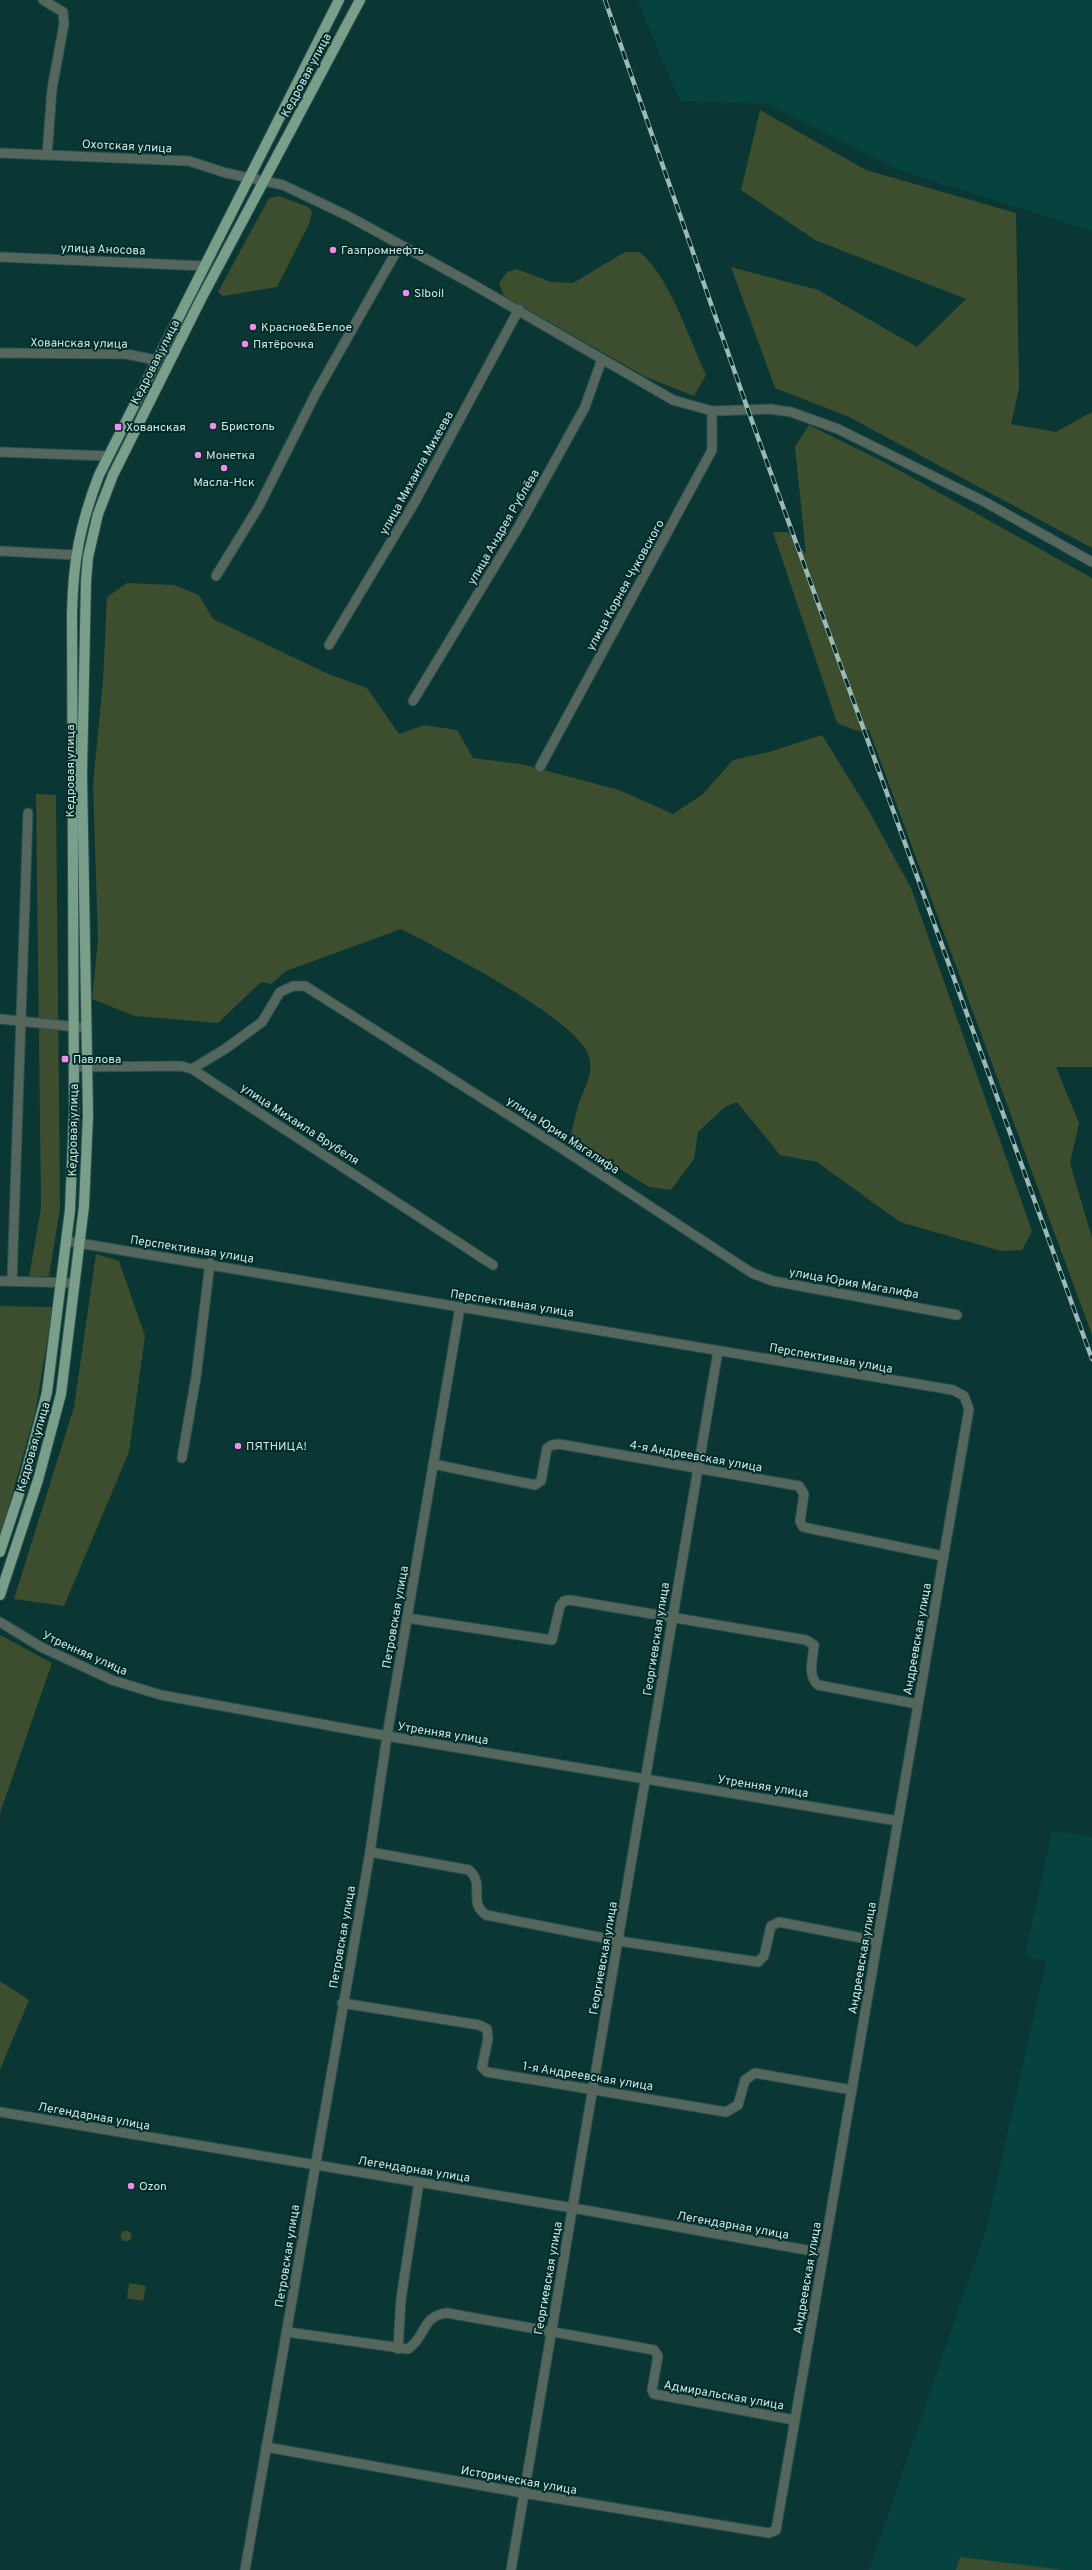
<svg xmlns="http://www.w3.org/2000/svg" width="1092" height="2570" font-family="Overpass,sans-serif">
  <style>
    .built { fill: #06423e }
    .green { fill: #3d4e2e }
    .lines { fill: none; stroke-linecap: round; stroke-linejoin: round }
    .street-casing { stroke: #2a524f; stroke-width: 11 }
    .primary-casing { stroke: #2a524f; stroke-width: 12 }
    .street { stroke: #55675d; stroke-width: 9 }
    .primary { stroke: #799e89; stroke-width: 10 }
    .rail-casing { stroke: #9ebab7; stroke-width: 4.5 }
    .rail { stroke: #002c29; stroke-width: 3; stroke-dasharray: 9; stroke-linecap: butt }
    .poi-dot { fill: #f489ef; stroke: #002c29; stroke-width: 1.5 }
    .labels { text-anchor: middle; stroke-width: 4; stroke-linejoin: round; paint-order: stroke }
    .street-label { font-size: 12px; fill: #d0e6e3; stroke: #002c29 }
    .poi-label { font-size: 12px; fill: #d0e6e3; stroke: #002c29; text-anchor: start }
  </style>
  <rect width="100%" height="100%" fill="#0a3633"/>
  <g class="built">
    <path d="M637,0H1092V231L898,170L766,104L680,101Z"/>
    <path d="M1052,1830L1092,1837V2570H869L986,2229L1046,1962L1025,1956Z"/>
  </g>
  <g class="green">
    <path d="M760,110L866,170L1016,213L1019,389L1011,424L1056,432L1092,412V548L849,417L775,388L731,267L818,290L917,347L966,299L815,240L741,190Z"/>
    <path d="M279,196L308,207L312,212L309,224L277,287L223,296L218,292L269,198Z"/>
    <path d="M625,252H640C671,280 688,336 706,375L694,396L646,377L504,296L499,283L507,272L517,269L551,282L573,283Z"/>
    <path d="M809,425L886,463L1092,578V1067H1056L1079,1123L1070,1163L1092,1238V1335L869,730L857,731L837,723L773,532H788L806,554L795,447Z"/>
    <path d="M127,583L174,585L199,595L213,619L326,673L367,688L399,734L424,725L457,730L473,758L521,764L619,790L673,814L703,794L733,760L769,752L822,735L869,811L911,888L1032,1231L1022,1250L1001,1251L900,1222L817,1162L780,1155L737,1102L725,1107L698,1132L694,1159L671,1190L649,1187L570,1138C573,1127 575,1115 579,1103C584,1087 594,1075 589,1057C580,1020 438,948 401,929L286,971L271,984L261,982L218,1023L135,1016L92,999L98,940L93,785L103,681L107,597Z"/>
    <path d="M36,794L56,795L60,1209L49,1276L29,1277L41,1208Z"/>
    <path d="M96,1254L119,1261L145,1336L129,1452L64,1606L14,1599L74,1407Z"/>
    <path d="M0,1306L53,1307L35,1413L0,1538Z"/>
    <path d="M0,1635L52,1663L0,1813Z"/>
    <path d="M0,1981L29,2000L0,2070Z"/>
    <circle cx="126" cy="2236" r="5.5"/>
    <path d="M129,2283L146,2286L143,2301L127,2298Z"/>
    <path d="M960,2557L1063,2570H956Z"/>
  </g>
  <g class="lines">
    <g class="street-casing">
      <g id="street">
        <path d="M43,0L63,12L64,24L52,89L47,155"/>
        <path d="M0,153L189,161L226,173L283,185L348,216L474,285L673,400L712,411L770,409L791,412L838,429L985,502L1092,562"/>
        <path d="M0,257L205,266"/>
        <path d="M0,353L126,354L156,360"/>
        <path d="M0,452L108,456"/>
        <path d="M0,551L75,555"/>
        <path d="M216,576L259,506L316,393L400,245"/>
        <path d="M329,645L416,500L519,309"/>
        <path d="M413,701L519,526L585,407L602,359"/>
        <path d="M540,767L712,450V411"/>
        <path d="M0,1019L87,1028"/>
        <path d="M74,1067L181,1066L192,1069L493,1265"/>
        <path d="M192,1069L225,1049L262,1022L280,992L293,986H305L561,1148L752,1273L773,1281L957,1315"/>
        <path d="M67,1241L953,1390L964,1396L969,1409L776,2530L769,2533L523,2493L266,2447"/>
        <path d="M0,1281L75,1283"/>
        <path d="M12,1281L28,813"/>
        <path d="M182,1458L196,1377L210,1263"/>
        <path d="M433,1464L535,1485L541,1481L547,1448L552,1445L559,1444L799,1486L804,1494L800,1521L803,1527L943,1556"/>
        <path d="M407,1618L552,1640L560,1606L564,1601L570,1600L806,1640L814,1645C813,1659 807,1675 818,1685L917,1704"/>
        <path d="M0,1622L41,1647L112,1680L161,1695L387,1736L898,1821"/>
        <path d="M370,1852L469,1870C486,1885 467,1901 486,1915L619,1941L758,1962L764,1956L771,1926L779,1922L877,1941"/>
        <path d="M342,2003L479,2025L487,2029L488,2039L482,2067L487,2072L726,2112L738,2105L745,2080L755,2073L852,2090"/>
        <path d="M0,2112L573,2208L823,2253"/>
        <path d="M287,2332L408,2349C427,2336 421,2316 447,2313L654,2350L658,2356L652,2390L654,2394L794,2420"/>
        <path d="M398,2349L401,2299L419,2182"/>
        <path d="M245,2570L370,1852L387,1736L460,1307"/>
        <path d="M511,2570L718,1351"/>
      </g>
    </g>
    <g class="primary-casing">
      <g id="primary">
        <path d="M0,1552L25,1476L47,1392L70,1210L74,1113L72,614C73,560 80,525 99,475L339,0"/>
        <path d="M0,1595L38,1480L61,1394L84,1206L88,1115L82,774L86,581L88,557L98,514L113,475L201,299L360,0"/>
      </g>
    </g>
    <use href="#street" class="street"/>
    <use href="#primary" class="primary"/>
    <g class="rail-casing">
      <path id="rail" d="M605,0L748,410L1092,1359"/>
    </g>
    <use href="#rail" class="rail"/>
  </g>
  <g class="poi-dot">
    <circle cx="333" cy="250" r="4"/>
    <circle cx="406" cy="293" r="4"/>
    <circle cx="253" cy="327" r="4"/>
    <circle cx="245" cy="344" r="4"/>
    <circle cx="213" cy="426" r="4"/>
    <rect x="114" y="423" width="8" height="8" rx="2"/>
    <circle cx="198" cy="455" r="4"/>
    <circle cx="224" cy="468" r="4"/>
    <rect x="61" y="1055" width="8" height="8" rx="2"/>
    <circle cx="238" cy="1446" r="4"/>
    <circle cx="131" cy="2186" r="4"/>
  </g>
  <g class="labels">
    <g class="street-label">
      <text transform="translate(306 75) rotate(-62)" y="4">Кедровая улица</text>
      <text transform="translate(127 146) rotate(3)" y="4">Охотская улица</text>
      <text transform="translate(103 249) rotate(2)" y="4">улица Аносова</text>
      <text transform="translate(79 343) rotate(1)" y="4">Хованская улица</text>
      <text transform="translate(155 362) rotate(-63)" y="4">Кедровая улица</text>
      <text transform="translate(416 473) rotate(-61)" y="4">улица Михаила Михеева</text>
      <text transform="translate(503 527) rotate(-60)" y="4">улица Андрея Рублёва</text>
      <text transform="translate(625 585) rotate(-61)" y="4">улица Корнея Чуковского</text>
      <text transform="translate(70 771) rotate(-90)" y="4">Кедровая улица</text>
      <text transform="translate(300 1124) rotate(33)" y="4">улица Михаила Врубеля</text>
      <text transform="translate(73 1130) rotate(-89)" y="4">Кедровая улица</text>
      <text transform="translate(563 1135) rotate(33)" y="4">улица Юрия Магалифа</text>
      <text transform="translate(192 1249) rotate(9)" y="4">Перспективная улица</text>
      <text transform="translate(854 1283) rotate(10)" y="4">улица Юрия Магалифа</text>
      <text transform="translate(512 1303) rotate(9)" y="4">Перспективная улица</text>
      <text transform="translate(831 1358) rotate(10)" y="4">Перспективная улица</text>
      <text transform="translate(33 1447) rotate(-74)" y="4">Кедровая улица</text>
      <text transform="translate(696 1456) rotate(10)" y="4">4-я Андреевская улица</text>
      <text transform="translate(395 1617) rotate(-80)" y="4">Петровская улица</text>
      <text transform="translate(656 1639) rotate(-81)" y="4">Георгиевская улица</text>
      <text transform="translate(917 1639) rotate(-80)" y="4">Андреевская улица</text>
      <text transform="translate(85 1653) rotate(24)" y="4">Утренняя улица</text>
      <text transform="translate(443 1733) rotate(9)" y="4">Утренняя улица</text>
      <text transform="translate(763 1786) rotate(9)" y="4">Утренняя улица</text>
      <text transform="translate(342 1937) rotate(-80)" y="4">Петровская улица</text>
      <text transform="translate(603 1958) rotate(-80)" y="4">Георгиевская улица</text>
      <text transform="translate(862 1958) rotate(-80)" y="4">Андреевская улица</text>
      <text transform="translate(588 2076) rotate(9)" y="4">1-я Андреевская улица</text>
      <text transform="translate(94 2116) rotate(10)" y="4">Легендарная улица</text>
      <text transform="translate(414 2169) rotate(9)" y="4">Легендарная улица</text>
      <text transform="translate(733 2225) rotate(10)" y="4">Легендарная улица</text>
      <text transform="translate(287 2256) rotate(-81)" y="4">Петровская улица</text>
      <text transform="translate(548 2278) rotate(-80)" y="4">Георгиевская улица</text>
      <text transform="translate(807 2278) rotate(-80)" y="4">Андреевская улица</text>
      <text transform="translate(724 2395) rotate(10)" y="4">Адмиральская улица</text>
      <text transform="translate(519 2480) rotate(10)" y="4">Историческая улица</text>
    </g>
    <g class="poi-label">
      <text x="341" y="254">Газпромнефть</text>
      <text x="414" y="297">Slboil</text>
      <text x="261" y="331">Красное&amp;Белое</text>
      <text x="253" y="348">Пятёрочка</text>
      <text x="221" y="430">Бристоль</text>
      <text x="126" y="431">Хованская</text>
      <text x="206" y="459">Монетка</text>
      <text x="224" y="486" text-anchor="middle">Масла-Нск</text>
      <text x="73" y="1063">Павлова</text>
      <text x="246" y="1450">ПЯТНИЦА!</text>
      <text x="139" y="2190">Ozon</text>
    </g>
  </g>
</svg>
